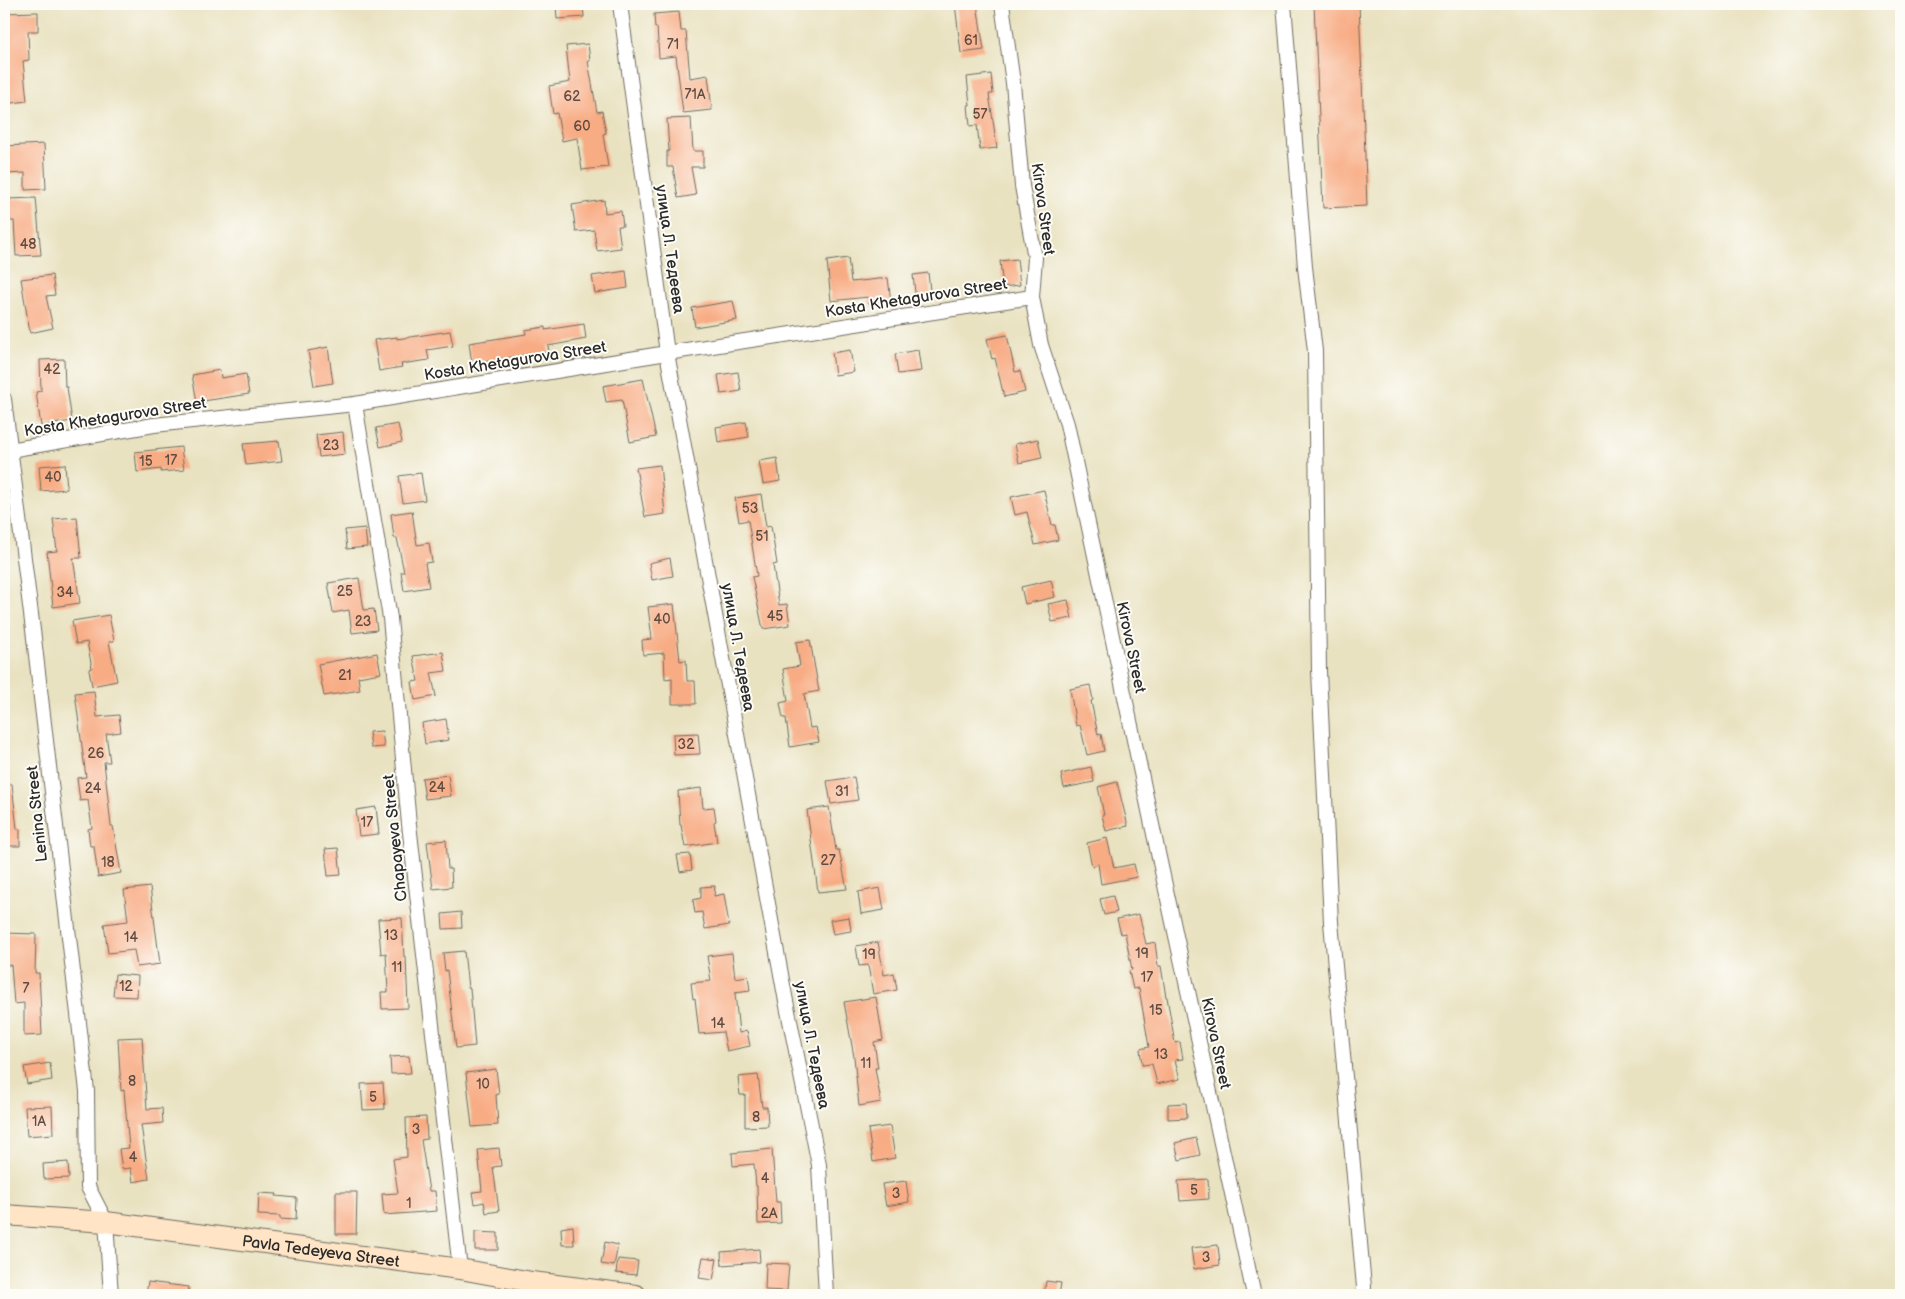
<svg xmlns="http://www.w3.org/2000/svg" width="1905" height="1299" font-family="'Balsamiq Sans',sans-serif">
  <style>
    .building { fill: #f8ac84 }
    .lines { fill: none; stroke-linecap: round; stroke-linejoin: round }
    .minor-casing { stroke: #6e6b60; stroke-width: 16 }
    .secondary-casing { stroke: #6e6b60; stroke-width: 22 }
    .minor { stroke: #fff; stroke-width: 14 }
    .secondary { stroke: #ffe4c6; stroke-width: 20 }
    .labels { text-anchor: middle; stroke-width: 4; stroke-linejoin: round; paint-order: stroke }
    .number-label { font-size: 14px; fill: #5e4b41 }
    .street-label { font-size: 16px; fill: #2b2b2b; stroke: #fdfcf7 }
  </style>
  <rect width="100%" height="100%" fill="#fdfcf7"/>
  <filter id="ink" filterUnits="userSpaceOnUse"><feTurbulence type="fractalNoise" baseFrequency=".02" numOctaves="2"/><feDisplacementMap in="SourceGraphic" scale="10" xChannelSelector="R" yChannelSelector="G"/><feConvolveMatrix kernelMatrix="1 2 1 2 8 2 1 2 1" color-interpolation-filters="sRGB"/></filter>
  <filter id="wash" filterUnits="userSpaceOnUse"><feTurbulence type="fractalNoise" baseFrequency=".0096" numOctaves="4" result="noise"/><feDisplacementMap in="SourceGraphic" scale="20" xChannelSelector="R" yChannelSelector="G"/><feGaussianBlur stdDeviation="1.12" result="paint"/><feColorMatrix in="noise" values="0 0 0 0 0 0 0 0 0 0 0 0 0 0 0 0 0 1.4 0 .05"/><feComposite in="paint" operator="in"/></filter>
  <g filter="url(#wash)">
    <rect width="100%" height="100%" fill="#e9e2c1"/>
    <g id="blocks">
      <g class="building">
        <path d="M556,4H583L584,17L557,19Z"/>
        <path d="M955,4H977L984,50L961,53Z"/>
        <path d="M1314,4H1359L1367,206L1323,208Z"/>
        <path d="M38,12V31H28L29,60L23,61L27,101L4,104V13Z"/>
        <path d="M679,12L681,31H686L690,78L708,75L712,110L683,113L676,56L659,58L657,27L655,28L654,14Z"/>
        <path d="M588,44L590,61H588L597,112L602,111L606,133L603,134L608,167L582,170L577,138L562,141L557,113L553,114L549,86L570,82L566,46Z"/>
        <path d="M991,74L993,94H989L997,148L980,150L977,125L970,126L968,105H970L967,77Z"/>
        <path d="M691,118L693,151H703V167H691L696,195L678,198L673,167H667V151H669L667,119Z"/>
        <path d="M44,144L46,189L25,190V173L4,174V146Z"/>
        <path d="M36,198L41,255L16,256L14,221H9L7,199Z"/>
        <path d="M604,200L605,213L621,211L623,226H618L621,248L597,251L594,230L576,232L572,205Z"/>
        <path d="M848,258L851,282L888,278L891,302L869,304L868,297L831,301L827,261Z"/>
        <path d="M1017,259L1020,285L1003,287L1000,261Z"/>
        <path d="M626,271L628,288L595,293L592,276Z"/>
        <path d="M928,273L931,299L916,301L913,275Z"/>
        <path d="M52,275L55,295L46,296L53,328L30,333L21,279Z"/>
        <path d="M733,301L737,320L695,327L692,308Z"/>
        <path d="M584,324L586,339L548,346L549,352L529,355V354L472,364L469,343L526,334L525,330L545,327V330Z"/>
        <path d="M450,331L453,346L427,350L429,360L401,364L402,367L379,371L374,340L397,337V339Z"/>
        <path d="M1007,335L1015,372L1020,371L1025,392L1004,397L995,358L992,359L987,339Z"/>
        <path d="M328,347L333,383L314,386L308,351Z"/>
        <path d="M850,350L854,372L835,375L832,353Z"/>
        <path d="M918,350L921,371L898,374L895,354Z"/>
        <path d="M64,359L65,387H67L72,421L41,426L36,392L41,391L40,360Z"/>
        <path d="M220,370L221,378L246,374L249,394L197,402L192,375Z"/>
        <path d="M738,372L741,391L721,394L718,375Z"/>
        <path d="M643,379L656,437L630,442L622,400L606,402L603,386Z"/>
        <path d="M746,422L749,437L718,442L716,427Z"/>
        <path d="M398,424L402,442L380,447L376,428Z"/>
        <path d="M343,432L345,454L319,457L316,435Z"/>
        <path d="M1038,439L1042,458L1019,463L1015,444Z"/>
        <path d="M279,441L282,461L246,465L243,444Z"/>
        <path d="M181,447L184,470L161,472V469L137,472L135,452Z"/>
        <path d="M777,458L780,481L763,484L759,461Z"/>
        <path d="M65,464L67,489L41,491L39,466Z"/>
        <path d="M660,465L665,514L645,517L636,468Z"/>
        <path d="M421,473L425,500L403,503L399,476Z"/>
        <path d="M1044,490L1052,525H1055L1058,540L1035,545L1027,512L1015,515L1011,497Z"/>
        <path d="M761,494L766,527L771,526L777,564L773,565L779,605L787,604L790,625L763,629L752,577L757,576L748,520L739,522L735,498Z"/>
        <path d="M412,511L417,545L429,543L432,562L425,563L429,587L404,591L401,572H404L397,538H394L391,514Z"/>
        <path d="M77,517L81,558H73L80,603L53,607L47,552L57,551L53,519Z"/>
        <path d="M365,528L367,547L347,549L345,530Z"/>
        <path d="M670,558L673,576L652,580L649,563Z"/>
        <path d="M359,578L364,610L374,609L377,630L352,633L349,610L333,613L328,583Z"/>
        <path d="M1051,580L1055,597L1025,604L1021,587Z"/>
        <path d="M1068,600L1072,618L1052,622L1048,604Z"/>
        <path d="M674,604L680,661L686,660L687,681H695L696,704H672V678L665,679L664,653L643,655L642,640L652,639L648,607Z"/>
        <path d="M109,615L114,641L109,642L117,681L92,686L89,669L92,668L87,642L76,644L72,621Z"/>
        <path d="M810,640L819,691L804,694L810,728L816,727L819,742L790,747L786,718H783L780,703L788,701L783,669L800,666L796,642Z"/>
        <path d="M443,652L446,671L431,673L436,696L415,700L412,682L418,681L413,656Z"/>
        <path d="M377,653L381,673L358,677L360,690L324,696L318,664Z"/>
        <path d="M1090,685L1093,700L1091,701L1098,735L1101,734L1104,751L1087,755L1080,725L1076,726L1070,689Z"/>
        <path d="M94,691L97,717L119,715L121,732L106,734L110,762H104L111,826H113L121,873L98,877L94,846H90L88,829L92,828L88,800L80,801L77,778L86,777L75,693Z"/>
        <path d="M446,719L449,740L425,744L422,723Z"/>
        <path d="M382,731L384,747L371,748L369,732Z"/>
        <path d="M698,733L700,754L674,755L673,734Z"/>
        <path d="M1091,767L1094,782L1064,788L1061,774Z"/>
        <path d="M448,775L451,796L425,799L422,778Z"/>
        <path d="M854,777L858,800L831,804L827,781Z"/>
        <path d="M1117,782L1128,826L1106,831L1102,815H1104L1098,787Z"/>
        <path d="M4,784H12L17,829H20V846H4Z"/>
        <path d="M701,788L703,808L714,807L716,821L714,822L717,842L685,847L681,825H680L678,791Z"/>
        <path d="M376,807L379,834L359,836L356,810Z"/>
        <path d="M829,807L836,850H839L847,889L818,892L807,810Z"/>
        <path d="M1107,838L1114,868L1134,864L1137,877L1101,884L1098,864L1092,866L1087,843Z"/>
        <path d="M446,840L448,869H451L452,887L433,889L427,842Z"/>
        <path d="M338,848L341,875L328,876L325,849Z"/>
        <path d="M690,854L692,870L680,872L677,855Z"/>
        <path d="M715,886L714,896L724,894L729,925L705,929L702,912L695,913L693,900L701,898V887Z"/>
        <path d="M150,887L160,964L137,967L134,950L108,953L104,924L128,921L124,890Z"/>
        <path d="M880,888L884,910L861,914L858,892Z"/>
        <path d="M1113,896L1117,912L1104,915L1100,899Z"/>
        <path d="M461,912L462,928L443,929L442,914Z"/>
        <path d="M1139,914L1146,944L1155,942L1158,966H1161L1166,997H1167L1175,1043L1180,1042L1183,1059L1175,1060L1180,1079L1157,1084L1152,1064L1142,1065L1140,1049L1149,1047L1139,988L1133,989L1129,971L1132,970L1125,933L1121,934L1117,919Z"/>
        <path d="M849,917L851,931L833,934L830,920Z"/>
        <path d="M402,918L404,957H406L408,1008L382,1009L381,992H388L386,953L381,954L378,919Z"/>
        <path d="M4,933L36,934L35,973H39L42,1035L24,1036V1003L14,1004L11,965H4Z"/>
        <path d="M878,942L884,975L894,973L897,990L873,994L868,965L859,966L856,946Z"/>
        <path d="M464,951L468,988H470L475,1046L456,1048L447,970L445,971L443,953Z"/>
        <path d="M732,953L735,978L748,976L750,991L735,993L739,1033L747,1031L750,1046L727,1051L723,1032L699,1034L695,998L693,999L691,983L711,981L707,956Z"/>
        <path d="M115,974L138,976L137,997L113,996Z"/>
        <path d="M876,997L883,1040L874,1042L878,1068H875L881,1102L859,1106L854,1057L844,1002Z"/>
        <path d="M142,1037L147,1109L162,1108L163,1123L141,1125L149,1179L133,1182L131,1168L122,1169L119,1149L129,1148L124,1090L121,1091L118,1038Z"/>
        <path d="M409,1056L411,1073L391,1074L390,1057Z"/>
        <path d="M50,1063L52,1080L27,1084L24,1067Z"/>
        <path d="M496,1069L499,1094L496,1095L498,1125L472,1127L466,1073Z"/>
        <path d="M758,1075L762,1107H767L768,1126L745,1127V1095H740L738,1077Z"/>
        <path d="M383,1083L385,1109L363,1110L361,1084Z"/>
        <path d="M1186,1103L1187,1118L1168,1119V1104Z"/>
        <path d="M52,1106L53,1134L27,1136L25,1107Z"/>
        <path d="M426,1117L427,1139L421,1140L429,1191H435L437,1211L384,1215L382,1194L398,1193L393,1159L407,1157L406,1118Z"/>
        <path d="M890,1126L895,1158L873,1162L868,1129Z"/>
        <path d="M1196,1138L1200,1155L1179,1160L1175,1143Z"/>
        <path d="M499,1148L501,1166L493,1167L499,1211L486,1213L484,1202L475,1204L473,1192L482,1191L478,1150Z"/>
        <path d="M772,1149L776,1202H780L781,1223L758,1224L757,1186H756L754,1164L733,1166L732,1153Z"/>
        <path d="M68,1162L69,1178L44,1179L43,1164Z"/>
        <path d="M1208,1179L1209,1199L1180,1201L1178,1181Z"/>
        <path d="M906,1181L909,1202L886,1206L882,1184Z"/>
        <path d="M336,1192H357L356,1234H336Z"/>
        <path d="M259,1193L277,1194L276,1196L297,1198L296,1220L280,1219V1216L258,1215Z"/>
        <path d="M573,1226L574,1245H562L561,1228Z"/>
        <path d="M475,1232L498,1233V1250H475Z"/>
        <path d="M605,1242L618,1245L614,1266L601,1264Z"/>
        <path d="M1218,1245L1220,1265L1194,1269L1191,1248Z"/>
        <path d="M759,1249L760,1262L722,1265L721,1252Z"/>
        <path d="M703,1257L717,1259L713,1280L699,1278Z"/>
        <path d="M618,1259L638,1261L636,1275L616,1273Z"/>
        <path d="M766,1263L789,1264L787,1291L765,1290Z"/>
        <path d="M1046,1281L1061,1283L1059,1295H1044Z"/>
        <path d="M148,1282L189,1287L188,1295H146Z"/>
      </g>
    </g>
  </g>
  <g filter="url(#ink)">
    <use href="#blocks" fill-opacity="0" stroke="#6e6b60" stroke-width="1"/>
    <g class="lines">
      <g class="minor-casing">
        <g id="minor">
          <path d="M620,4L667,353L785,996L819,1165L826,1295"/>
          <path d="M1002,4L1013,83L1022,186L1035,258L1032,297L1041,345L1067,424L1158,853L1254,1295"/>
          <path d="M1284,4L1305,267L1315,351L1319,671L1331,922L1364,1287L1363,1295"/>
          <path d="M4,399L34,638L87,1091L88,1187L106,1222L111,1295"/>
          <path d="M355,404L390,618L409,824L460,1269"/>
          <path d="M4,451L154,425L355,404L667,353L1032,297"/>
        </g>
      </g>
      <g class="secondary-casing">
        <g id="secondary">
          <path id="s1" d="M4,1215L106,1222L460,1269L532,1282L636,1295"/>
        </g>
      </g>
      <use href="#minor" class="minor"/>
      <use href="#secondary" class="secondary"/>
    </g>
  </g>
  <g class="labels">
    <g class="number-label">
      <text x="971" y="45">61</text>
      <text x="673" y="49">71</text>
      <text x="695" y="99">71А</text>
      <text x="572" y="101">62</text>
      <text x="980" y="119">57</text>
      <text x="582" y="131">60</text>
      <text x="28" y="249">48</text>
      <text x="52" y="374">42</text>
      <text x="331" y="450">23</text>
      <text x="171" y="465">17</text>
      <text x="146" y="466">15</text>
      <text x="53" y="482">40</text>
      <text x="750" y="513">53</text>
      <text x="762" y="541">51</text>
      <text x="345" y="596">25</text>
      <text x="65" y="597">34</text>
      <text x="775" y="621">45</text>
      <text x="662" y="624">40</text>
      <text x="363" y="626">23</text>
      <text x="345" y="680">21</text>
      <text x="686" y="749">32</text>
      <text x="96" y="758">26</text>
      <text x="437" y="792">24</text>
      <text x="93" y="793">24</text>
      <text x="842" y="796">31</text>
      <text x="367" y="827">17</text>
      <text x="828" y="865">27</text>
      <text x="108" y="867">18</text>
      <text x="391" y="940">13</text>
      <text x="131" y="942">14</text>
      <text x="1142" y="958">19</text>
      <text x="869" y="959">19</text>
      <text x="397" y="972">11</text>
      <text x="1147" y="982">17</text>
      <text x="126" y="991">12</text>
      <text x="26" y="993">7</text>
      <text x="1156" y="1015">15</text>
      <text x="718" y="1028">14</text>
      <text x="1161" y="1059">13</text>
      <text x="866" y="1068">11</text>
      <text x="132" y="1086">8</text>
      <text x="483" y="1089">10</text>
      <text x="373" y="1102">5</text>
      <text x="756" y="1122">8</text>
      <text x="39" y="1126">1А</text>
      <text x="416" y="1134">3</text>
      <text x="133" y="1162">4</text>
      <text x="765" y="1183">4</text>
      <text x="1194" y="1195">5</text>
      <text x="896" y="1198">3</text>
      <text x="409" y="1208">1</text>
      <text x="769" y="1218">2А</text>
      <text x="1206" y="1262">3</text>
    </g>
    <g class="street-label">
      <text transform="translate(1044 209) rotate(82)" y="6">Kirova Street</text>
      <text transform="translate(671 249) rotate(82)" y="6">улица Л. Тедеева</text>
      <text transform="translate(916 297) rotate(-9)" y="6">Kosta Khetagurova Street</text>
      <text transform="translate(515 360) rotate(-9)" y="6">Kosta Khetagurova Street</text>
      <text transform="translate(115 416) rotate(-9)" y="6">Kosta Khetagurova Street</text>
      <text transform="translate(739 647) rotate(80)" y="6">улица Л. Тедеева</text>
      <text transform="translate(1132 647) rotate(78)" y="6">Kirova Street</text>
      <text transform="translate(36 814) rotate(-96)" y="6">Lenina Street</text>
      <text transform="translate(394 838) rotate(-96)" y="6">Chapayeva Street</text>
      <text transform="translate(1217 1043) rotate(78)" y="6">Kirova Street</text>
      <text transform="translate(813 1045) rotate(79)" y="6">улица Л. Тедеева</text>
      <text dy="6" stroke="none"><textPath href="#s1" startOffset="319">Pavla Tedeyeva Street</textPath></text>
    </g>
  </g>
  <rect width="1905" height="1299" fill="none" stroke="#fdfcf7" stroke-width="20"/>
</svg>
